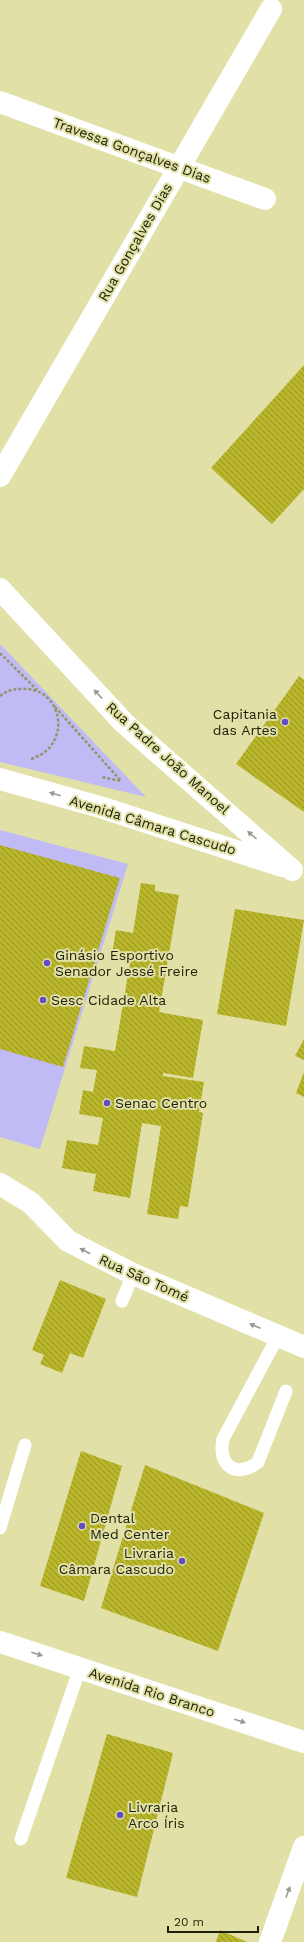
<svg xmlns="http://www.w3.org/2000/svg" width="304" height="1942" font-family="'Work Sans',sans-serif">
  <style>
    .green { fill: #c0bbf4 }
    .building { fill: url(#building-back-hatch) }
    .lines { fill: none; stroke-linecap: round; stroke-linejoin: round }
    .path { stroke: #949469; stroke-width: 2.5; stroke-dasharray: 3 2; stroke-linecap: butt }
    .lane { stroke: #fff; stroke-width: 13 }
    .street { stroke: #fff; stroke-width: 22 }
    .secondary { stroke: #fff; stroke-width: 22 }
    .primary { stroke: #fff; stroke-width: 22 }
    .oneway { fill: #9a9a90 }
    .poi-dot { fill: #644ac3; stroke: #e0e0a7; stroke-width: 1.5 }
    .labels { text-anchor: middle; stroke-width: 4; stroke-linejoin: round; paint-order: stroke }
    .street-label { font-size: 14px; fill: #1f1f08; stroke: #e0e0a7 }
    .poi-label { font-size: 14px; fill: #1f1f08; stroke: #e0e0a7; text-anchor: start }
  </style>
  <defs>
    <pattern id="building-back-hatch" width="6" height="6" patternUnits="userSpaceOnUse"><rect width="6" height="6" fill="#b9b62c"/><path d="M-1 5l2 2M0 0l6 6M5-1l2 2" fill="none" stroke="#969324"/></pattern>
  </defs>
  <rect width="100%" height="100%" fill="#e0e0a7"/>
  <g class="green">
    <path d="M0,644L146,797L0,762Z"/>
    <path d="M0,830L128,864L40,1149L0,1137Z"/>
  </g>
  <g class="building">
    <path d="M304,365V489L272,524L211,468Z"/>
    <path d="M299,676L304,680V812L236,764Z"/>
    <path d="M0,845L120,878L63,1067L0,1049Z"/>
    <path d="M141,883L155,885V891L179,895L159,1012L203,1020L193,1078L163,1073V1076L204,1082L199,1112L203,1113L188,1207L180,1206L178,1219L147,1214L161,1126L142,1123L130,1198L93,1191L96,1174L62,1168L67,1140L98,1145L103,1118L79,1114L83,1090L93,1092L97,1070L80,1068L84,1046L115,1051L131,957L112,954L116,930L133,933Z"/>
    <path d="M235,909L304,920L286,1026L217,1014Z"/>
    <path d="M304,1039V1060L295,1056Z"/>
    <path d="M304,1072V1097L296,1093Z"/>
    <path d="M60,1280L106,1299L83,1358L70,1353L62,1373L40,1364L44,1355L32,1350Z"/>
    <path d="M81,1451L122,1466L84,1601L40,1586Z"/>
    <path d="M145,1465L264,1513L218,1651L101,1608Z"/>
    <path d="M107,1734L173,1753L137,1897L66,1878Z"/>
    <path d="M220,1930L247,1942H216Z"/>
  </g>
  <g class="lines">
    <g class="path">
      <path d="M0,655L1,654L37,690"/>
      <path d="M0,696C6,691 12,689 20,689C63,685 74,746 31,759"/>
      <path d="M55,707L121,781L101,777"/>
    </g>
    <g class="lane">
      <path d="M122,1301L133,1274"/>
      <path d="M278,1336L223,1439C217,1466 237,1479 258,1462L286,1391"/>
      <path d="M0,1528L25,1445"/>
      <path d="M21,1839L80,1668"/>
    </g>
    <g class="street">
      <path d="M0,102L265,199"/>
      <path d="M0,476L271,9"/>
    </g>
    <g class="secondary">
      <path d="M0,589L124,723L292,870"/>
      <path d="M0,779L100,807L282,866"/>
      <path d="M0,1184L31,1203L68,1241L133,1274L304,1347"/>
      <path d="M270,1942L304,1847"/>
    </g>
    <path class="primary" d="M0,1642L304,1742"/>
  </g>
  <defs><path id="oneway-solid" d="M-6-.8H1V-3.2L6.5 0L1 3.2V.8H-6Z"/></defs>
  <g class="oneway">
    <use href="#oneway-solid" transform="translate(98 694) rotate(-133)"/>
    <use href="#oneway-solid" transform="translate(55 794) rotate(-164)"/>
    <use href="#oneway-solid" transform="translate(252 835) rotate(-139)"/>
    <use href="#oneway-solid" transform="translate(85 1251) rotate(-152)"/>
    <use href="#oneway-solid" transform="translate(255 1326) rotate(-157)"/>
    <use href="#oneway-solid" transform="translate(37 1654) rotate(18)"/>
    <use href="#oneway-solid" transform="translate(240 1721) rotate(18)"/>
    <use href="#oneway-solid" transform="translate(288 1892) rotate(-70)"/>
  </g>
  <g class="poi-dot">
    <circle cx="285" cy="722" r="4"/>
    <circle cx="47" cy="963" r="4"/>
    <circle cx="43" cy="1000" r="4"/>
    <circle cx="107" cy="1103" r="4"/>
    <circle cx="82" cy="1526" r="4"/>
    <circle cx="182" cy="1561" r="4"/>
    <circle cx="120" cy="1815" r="4"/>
  </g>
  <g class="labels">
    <g class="street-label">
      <text transform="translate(132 150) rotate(20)" y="5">Travessa Gonçalves Dias</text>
      <text transform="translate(135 242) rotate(-60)" y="5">Rua Gonçalves Dias</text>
      <text transform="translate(168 758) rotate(42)" y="5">Rua Padre João Manoel</text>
      <text transform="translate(153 825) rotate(17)" y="5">Avenida Câmara Cascudo</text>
      <text transform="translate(144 1278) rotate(24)" y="5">Rua São Tomé</text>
      <text transform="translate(152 1692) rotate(18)" y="5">Avenida Rio Branco</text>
    </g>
    <g class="poi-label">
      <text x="277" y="719" text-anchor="end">Capitania<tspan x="277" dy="16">das Artes</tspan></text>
      <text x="55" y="960">Ginásio Esportivo<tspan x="55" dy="16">Senador Jessé Freire</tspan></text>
      <text x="51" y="1005">Sesc Cidade Alta</text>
      <text x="115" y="1108">Senac Centro</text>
      <text x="90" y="1523">Dental<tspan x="90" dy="16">Med Center</tspan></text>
      <text x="174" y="1558" text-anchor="end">Livraria<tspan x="174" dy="16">Câmara Cascudo</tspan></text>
      <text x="128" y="1812">Livraria<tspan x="128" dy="16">Arco Íris</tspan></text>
    </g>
  </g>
  <path d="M168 1926v6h90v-6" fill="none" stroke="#1f1f08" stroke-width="2"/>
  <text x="174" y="1926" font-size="12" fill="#1f1f08" stroke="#e0e0a7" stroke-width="3" paint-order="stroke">20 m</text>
</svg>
